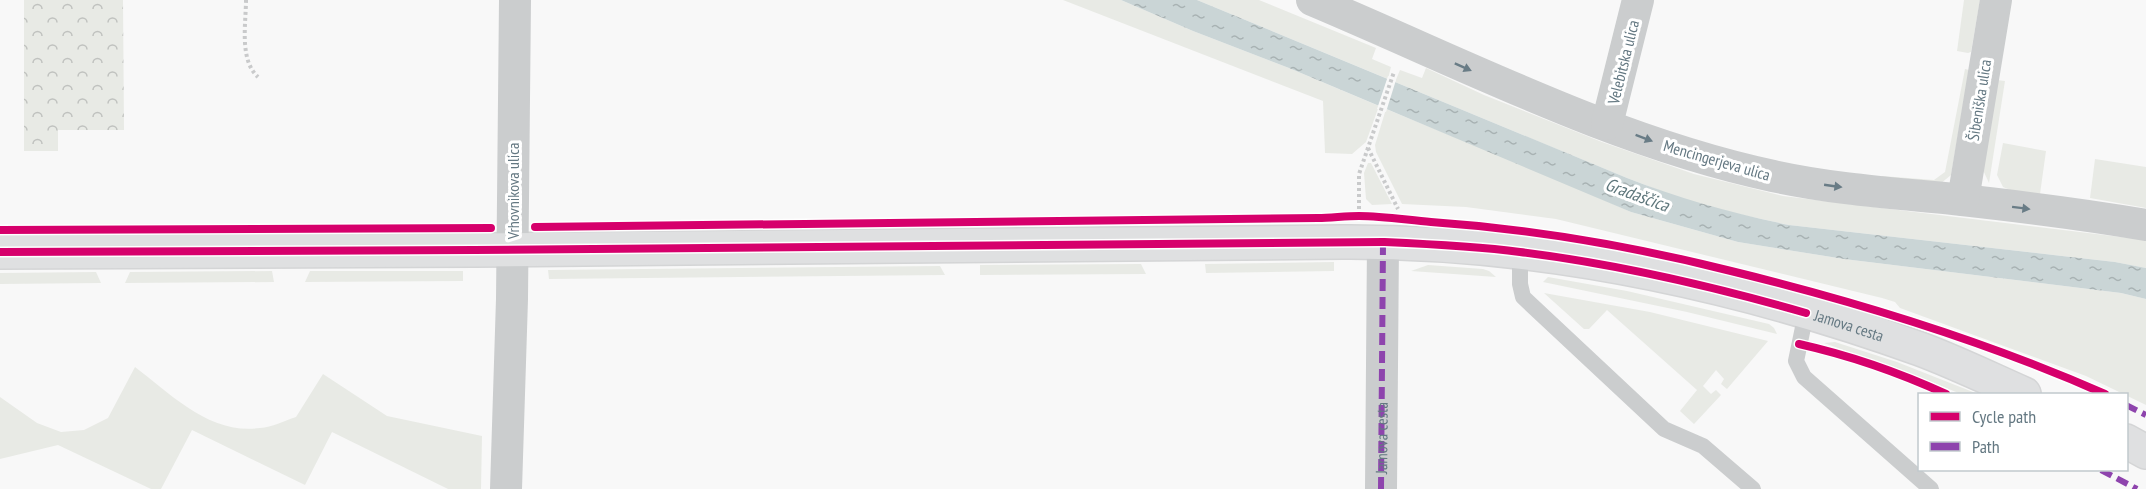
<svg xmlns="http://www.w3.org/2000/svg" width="2146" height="489" font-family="'PT Sans Narrow',sans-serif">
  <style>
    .grass { fill: #e8eae5 }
    .park { fill: url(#park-crowns) }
    .water { fill: url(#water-ripples) }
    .pier { fill: #f8f8f8 }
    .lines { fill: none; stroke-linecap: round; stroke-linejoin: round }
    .secondary-casing { stroke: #d4d5d6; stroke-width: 36 }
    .path { stroke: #c9cacb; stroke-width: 4; stroke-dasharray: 3 3; stroke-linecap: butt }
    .lane { stroke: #cbcdce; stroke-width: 16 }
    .street { stroke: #cbcdce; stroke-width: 32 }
    .secondary { stroke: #dfe0e1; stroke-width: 33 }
    .quiet { stroke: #8e44ad; stroke-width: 6; stroke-dasharray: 12 6; stroke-linecap: butt }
    .cycleway-casing { stroke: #fff; stroke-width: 11 }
    .cycleway { stroke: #d6006c; stroke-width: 8 }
    .oneway { fill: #697c86 }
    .labels { text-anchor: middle; stroke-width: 6; stroke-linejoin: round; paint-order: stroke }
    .street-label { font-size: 16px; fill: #647882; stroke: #fff }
    .water-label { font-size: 18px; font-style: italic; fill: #5f777c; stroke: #fff }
  </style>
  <defs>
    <pattern id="park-crowns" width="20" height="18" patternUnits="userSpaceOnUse" patternTransform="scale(1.5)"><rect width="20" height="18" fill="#e8eae5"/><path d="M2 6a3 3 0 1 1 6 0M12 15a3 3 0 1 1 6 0" fill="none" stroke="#c0c2bf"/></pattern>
    <pattern id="water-ripples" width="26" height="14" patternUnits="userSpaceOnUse" patternTransform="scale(1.5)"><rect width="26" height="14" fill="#cad5d6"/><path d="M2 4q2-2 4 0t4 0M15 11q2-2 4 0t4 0" fill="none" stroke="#a8b2b3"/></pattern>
  </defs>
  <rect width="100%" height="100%" fill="#f8f8f8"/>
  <g class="grass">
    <path d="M1063,0H1121L1193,31L1289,68L1379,106L1366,142L1352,154L1325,153L1323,101Z"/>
    <path d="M1197,0H1259L1376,48L1372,59L1391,67L1388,79Z"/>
    <path d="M1964,0H1980L1971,52L1968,53L1957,51Z"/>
    <path d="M1426,68L1484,95L1602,142L1694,174L1783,196L2146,240V268L2115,262L1789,225L1738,214L1682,199L1627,178L1395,82L1400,70L1422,78Z"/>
    <path d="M1965,69L1969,70L1951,175L1940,184L1881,183L1882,176L1934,180L1945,172Z"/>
    <path d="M1997,80L2005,81L1989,183L1983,170Z"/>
    <path d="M1386,109L1554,178L1631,212L1738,242L1844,259L2121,293L2146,299V405L2086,376L1900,308L1895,302L1882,298L1556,219L1466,207L1402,204L1376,152L1375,145Z"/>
    <path d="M2003,143L2046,151L2040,194L2010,190L2003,187L1997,175Z"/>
    <path d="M2095,159L2146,167V208L2090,198Z"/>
    <path d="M1368,163H1371L1392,204L1372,205L1366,199L1364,173Z"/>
    <path d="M1334,262V271L1206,273L1205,264Z"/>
    <path d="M1141,264L1146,274L980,275V265Z"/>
    <path d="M1428,265L1483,269L1489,271L1496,277L1411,271Z"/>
    <path d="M940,266L945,275L549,279L548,270Z"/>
    <path d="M272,271L274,282L125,283L130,272Z"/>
    <path d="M310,271H463V281L305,282Z"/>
    <path d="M96,272L101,283L0,284V273Z"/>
    <path d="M1548,277L1627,291L1769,324L1774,328L1777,334L1687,312L1543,282Z"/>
    <path d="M1544,293L1650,312L1768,341L1727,389L1721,384L1724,379L1716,370L1703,386L1711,394L1716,390L1721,395L1694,424L1680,411L1697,390L1607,310L1589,329H1584Z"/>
    <path d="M1835,342L1897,362L1978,394H1961L1919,377L1824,343Z"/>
    <path d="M135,367C172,395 210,435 260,428C272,427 284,421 296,417L323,374L387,416L482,436L481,489H448L332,432L305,485L192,430L161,489H151L58,445L0,459V397L37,423L61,432L84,430L108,418Z"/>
  </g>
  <path class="park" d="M24,0H123L124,130H58V151H24Z"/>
  <path class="water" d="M1121,0H1197L1627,178C1681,199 1732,213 1789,225L2115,262L2146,268V299L2121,293L1844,259L1738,242L1631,212L1289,68L1193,31Z"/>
  <path class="pier" d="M1388,76L1396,80L1386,112L1377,109Z"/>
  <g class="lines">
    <g class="secondary-casing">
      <g id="secondary">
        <path id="s1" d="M0,252L474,250L1343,242C1539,241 1736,283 1920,349C1955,362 1990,379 2024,394"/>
        <path d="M2126,441L2146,452"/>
      </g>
    </g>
    <g class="path">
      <path d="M246,0C246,23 239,60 258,77"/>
      <path d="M1368,148L1398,209"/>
      <path d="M1359,209V174L1394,72"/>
    </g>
    <g class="lane">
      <path d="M1520,252V284L1523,297L1664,429L1703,446L1753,489"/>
      <path d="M1806,313L1796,361L1804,377L1931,489"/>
    </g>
    <g class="street">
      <path d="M1312,0C1462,63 1614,142 1773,176C1832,189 1893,193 1953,199C2017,206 2082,214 2146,225"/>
      <path d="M1607,124L1638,0"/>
      <path d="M1963,200L1996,0"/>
      <path d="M506,489L512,299L515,0"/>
      <path d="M1381,489L1383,242"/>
    </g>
    <use href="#secondary" class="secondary"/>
    <g class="quiet">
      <path d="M2126,405L2146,415"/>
      <path d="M2101,470L2137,489"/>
      <path id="s2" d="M1381,489L1383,242"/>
    </g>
    <g class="cycleway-casing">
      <g id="cycleway">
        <path d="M535,227L1318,218C1331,218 1345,216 1359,216C1383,216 1407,220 1431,222C1533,229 1632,246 1731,271C1858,302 1985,341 2105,394"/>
        <path d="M0,230L491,228"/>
        <path d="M0,252L474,250L1383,242C1428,244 1474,246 1520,252C1617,264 1712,286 1806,313"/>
        <path d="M1799,344C1848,355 1900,373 1946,394"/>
      </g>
    </g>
    <use href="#cycleway" class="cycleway"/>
  </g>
  <defs><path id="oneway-solid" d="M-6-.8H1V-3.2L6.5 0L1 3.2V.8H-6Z" transform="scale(1.5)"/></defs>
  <g class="oneway">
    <use href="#oneway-solid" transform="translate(1463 67) rotate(24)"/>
    <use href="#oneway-solid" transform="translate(1644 138) rotate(21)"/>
    <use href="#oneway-solid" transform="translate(1833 186) rotate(8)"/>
    <use href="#oneway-solid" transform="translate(2021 208) rotate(7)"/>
  </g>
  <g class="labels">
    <g class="street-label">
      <text transform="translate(1623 62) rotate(-76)" y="6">Velebitska ulica</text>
      <text transform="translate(1979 100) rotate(-81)" y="6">Šibeniška ulica</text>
      <text transform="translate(1717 160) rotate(16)" y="6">Mencingerjeva ulica</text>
      <text transform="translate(513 191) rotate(-90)" y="6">Vrhovnikova ulica</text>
      <text dy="6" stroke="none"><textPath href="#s1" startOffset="1858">Jamova cesta</textPath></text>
      <text dy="6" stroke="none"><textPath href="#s2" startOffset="51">Jamova cesta</textPath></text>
    </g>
    <g class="water-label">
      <text transform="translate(1637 195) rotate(20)" y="6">Gradaščica</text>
    </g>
  </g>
  <rect x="1918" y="393" width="210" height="78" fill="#ffffff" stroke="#c1c9cd" stroke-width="1.5"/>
  <rect x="1930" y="412" width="30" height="9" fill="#d6006c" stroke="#c1c9cd" stroke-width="1.5"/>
  <text x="1972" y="423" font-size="18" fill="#647882">Cycle path</text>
  <rect x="1930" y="442" width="30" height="9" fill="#8e44ad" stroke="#c1c9cd" stroke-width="1.5"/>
  <text x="1972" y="453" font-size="18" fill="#647882">Path</text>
</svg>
